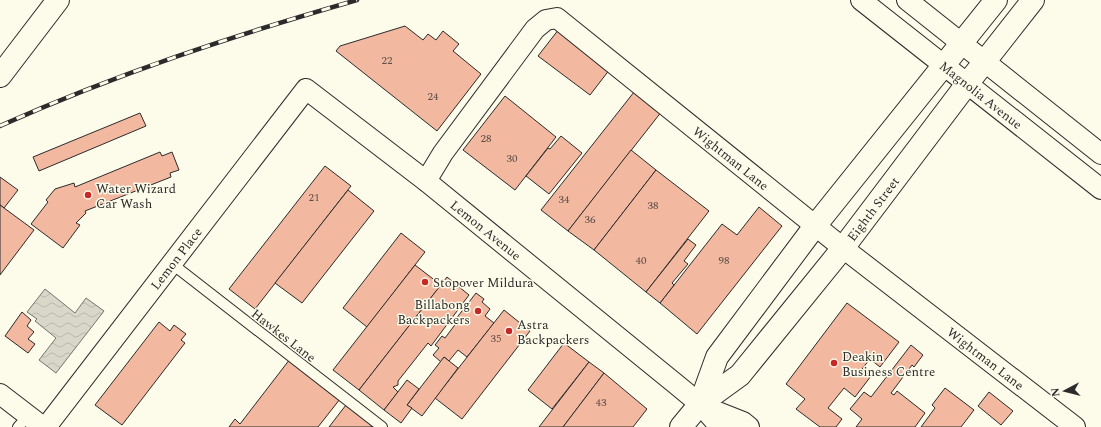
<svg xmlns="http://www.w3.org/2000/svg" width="1101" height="427" font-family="Spectral,serif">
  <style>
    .water { fill: url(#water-waves); stroke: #74746e }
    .building { fill: #f2b8a0; stroke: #2b2b2b }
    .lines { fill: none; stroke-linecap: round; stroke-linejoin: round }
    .service-casing { stroke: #2b2b2b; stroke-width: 12 }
    .minor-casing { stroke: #2b2b2b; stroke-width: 22 }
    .tertiary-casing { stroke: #2b2b2b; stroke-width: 24 }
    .trunk-casing { stroke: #2b2b2b; stroke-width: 24 }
    .service { stroke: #fdfbea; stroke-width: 10 }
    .minor { stroke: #fdfbea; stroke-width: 20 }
    .tertiary { stroke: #fdfbea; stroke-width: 22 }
    .trunk { stroke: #fdfbea; stroke-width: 22 }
    .rail-casing { stroke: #2b2b2b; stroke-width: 4.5 }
    .rail { stroke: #fdfbea; stroke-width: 3; stroke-dasharray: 9; stroke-linecap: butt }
    .poi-dot { fill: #c62828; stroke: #fdfbea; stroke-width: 1.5 }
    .labels { text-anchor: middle; stroke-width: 3; stroke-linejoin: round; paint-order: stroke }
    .number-label { font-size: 11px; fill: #5d4e48 }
    .street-label { font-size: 13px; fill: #2b2b2b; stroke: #fdfbea }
    .poi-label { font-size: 13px; fill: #2b2b2b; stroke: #fdfbea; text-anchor: start }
  </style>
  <defs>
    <pattern id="water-waves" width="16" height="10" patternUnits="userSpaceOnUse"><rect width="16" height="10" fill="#d8d7c9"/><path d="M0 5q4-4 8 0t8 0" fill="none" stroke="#bab9ad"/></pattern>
  </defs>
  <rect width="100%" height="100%" fill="#fdfbea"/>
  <path class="water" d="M45,289L75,313L86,298L104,311L56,373L39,360L56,338L35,321L37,319L27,312Z"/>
  <g class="building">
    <path d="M405,26L423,40L428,34L436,40L443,31L459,44L453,51L481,74L437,131L336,51L340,46Z"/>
    <path d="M559,29L610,69L590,95L538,56Z"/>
    <path d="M638,87L662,111L568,231L541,210Z"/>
    <path d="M505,96L556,137L515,190L463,150Z"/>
    <path d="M140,113L146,126L39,171L33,157Z"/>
    <path d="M561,136L582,153L549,194L526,176L548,148L550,149Z"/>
    <path d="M631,150L656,170L594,250L568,231Z"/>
    <path d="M160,152L162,156L172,152L179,170L170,173L171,177L85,211L86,213L76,223L80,225L63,248L31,224L48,202L46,200L55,189L74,183L75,187Z"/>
    <path d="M325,166L351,186L255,309L229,289Z"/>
    <path d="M656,170L709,211L646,292L594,250Z"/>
    <path d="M0,177L18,190L4,208L0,205Z"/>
    <path d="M348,190L374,211L302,303L275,283Z"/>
    <path d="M0,205L34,230L0,275Z"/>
    <path d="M759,207L782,226L697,334L660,303L722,224L737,235Z"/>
    <path d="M401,233L425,252L367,327L343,308Z"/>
    <path d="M688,239L696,245L684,261L688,264L672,283L674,285L660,303L646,292Z"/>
    <path d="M415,265L441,285L359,390L333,370Z"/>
    <path d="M447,277L469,295L431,346L428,343L398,381V385L393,387L398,392L384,410L359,390Z"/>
    <path d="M476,293L484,299L482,302L490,309L485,316L494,323L467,357L458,350L449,361L444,357L441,362L433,355L439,348L435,345L442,336L445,338L457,322L455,320Z"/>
    <path d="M847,303L899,342L880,367L870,359L862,369L871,376L855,397L844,388L828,408L842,419L836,427H820L796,409L805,399L786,384Z"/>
    <path d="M504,310L530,331L462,419L435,398Z"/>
    <path d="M22,312L31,320L27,326L34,332L28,339L35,344L28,353L5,336Z"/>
    <path d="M159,322L170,331L174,325L186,334L181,340L185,343L122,425L95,405Z"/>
    <path d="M564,343L589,362L552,409L528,390Z"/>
    <path d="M911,345L923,355L914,367L912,365L891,393L894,395L897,391L925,413L915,427H856L862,419L850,409L864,392L871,397Z"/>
    <path d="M444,357L458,368L422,416L407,405Z"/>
    <path d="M290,359L340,399L318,427H229L235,419L240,424Z"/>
    <path d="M589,362L604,373L563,427H539Z"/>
    <path d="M604,373L647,409L633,427H563Z"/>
    <path d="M407,380L419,389L407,405L412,408L401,423L384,410Z"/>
    <path d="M945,388L974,410L961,427H921L935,408L932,405Z"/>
    <path d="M989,392L1013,411L1001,425L978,406Z"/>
    <path d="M346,405L372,425L371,427H329Z"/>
  </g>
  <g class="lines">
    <g class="service-casing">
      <g id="service">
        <path d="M171,263L382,427"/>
        <path d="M18,427L28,416"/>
      </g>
    </g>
    <g class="minor-casing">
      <g id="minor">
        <path id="s1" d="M861,0L1101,189"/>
        <path d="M907,0L1101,154"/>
        <path id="s2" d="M426,181L443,153L535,29L546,20L557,18L843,248L1075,427"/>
        <path d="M0,394L43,427"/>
        <path d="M705,407L743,422L749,427"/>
        <path id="s3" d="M46,427L306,89L426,181L677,385L700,404L720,427"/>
      </g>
    </g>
    <g class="tertiary-casing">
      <g id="tertiary">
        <path d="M700,404L717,357L815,226L996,0"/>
        <path id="s4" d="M681,427L700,404L740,375L843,248L967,84L1033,0"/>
      </g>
    </g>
    <g class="trunk-casing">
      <path id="trunk" d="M0,76L58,0"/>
    </g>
    <use href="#service" class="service"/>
    <use href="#minor" class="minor"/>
    <use href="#tertiary" class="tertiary"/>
    <use href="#trunk" class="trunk"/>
    <g class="rail-casing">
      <path id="rail" d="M0,126C116,74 235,35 357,0"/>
    </g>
    <use href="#rail" class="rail"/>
  </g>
  <g class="poi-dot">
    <circle cx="88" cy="195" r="4"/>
    <circle cx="425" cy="282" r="4"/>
    <circle cx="478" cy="311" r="4"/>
    <circle cx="509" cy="331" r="4"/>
    <circle cx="834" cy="363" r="4"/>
  </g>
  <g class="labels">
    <g class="number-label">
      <text x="387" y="64">22</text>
      <text x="433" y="100">24</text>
      <text x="486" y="142">28</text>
      <text x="512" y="162">30</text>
      <text x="314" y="201">21</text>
      <text x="564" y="203">34</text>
      <text x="653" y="209">38</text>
      <text x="590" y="223">36</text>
      <text x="641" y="264">40</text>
      <text x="724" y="264">98</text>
      <text x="496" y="342">35</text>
      <text x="601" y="406">43</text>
    </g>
    <g class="street-label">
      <text dy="5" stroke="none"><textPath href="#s1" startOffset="153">Magnolia Avenue</textPath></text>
      <text dy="5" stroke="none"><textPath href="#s2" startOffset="436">Wightman Lane</textPath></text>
      <text dy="5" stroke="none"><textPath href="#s4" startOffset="292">Eighth Street</textPath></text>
      <text dy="5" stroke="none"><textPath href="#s3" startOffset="655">Lemon Avenue</textPath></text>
      <text dy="5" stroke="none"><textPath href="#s3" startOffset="213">Lemon Place</textPath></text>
      <text transform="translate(284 335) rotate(38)" y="5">Hawkes Lane</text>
      <text dy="5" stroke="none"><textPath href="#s2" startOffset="760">Wightman Lane</textPath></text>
    </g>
    <g class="poi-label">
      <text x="96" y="193">Water Wizard<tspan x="96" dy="15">Car Wash</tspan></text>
      <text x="433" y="287">Stopover Mildura</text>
      <text x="470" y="309" text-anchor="end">Billabong<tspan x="470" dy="15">Backpackers</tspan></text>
      <text x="517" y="329">Astra<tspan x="517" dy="15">Backpackers</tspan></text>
      <text x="842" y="361">Deakin<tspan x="842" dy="15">Business Centre</tspan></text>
    </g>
  </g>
  <g transform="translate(1065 391) rotate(263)" stroke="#fdfbea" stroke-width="3" paint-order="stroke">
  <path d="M0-3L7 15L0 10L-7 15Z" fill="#2b2b2b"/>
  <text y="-6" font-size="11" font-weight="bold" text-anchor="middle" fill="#2b2b2b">N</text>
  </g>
</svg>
